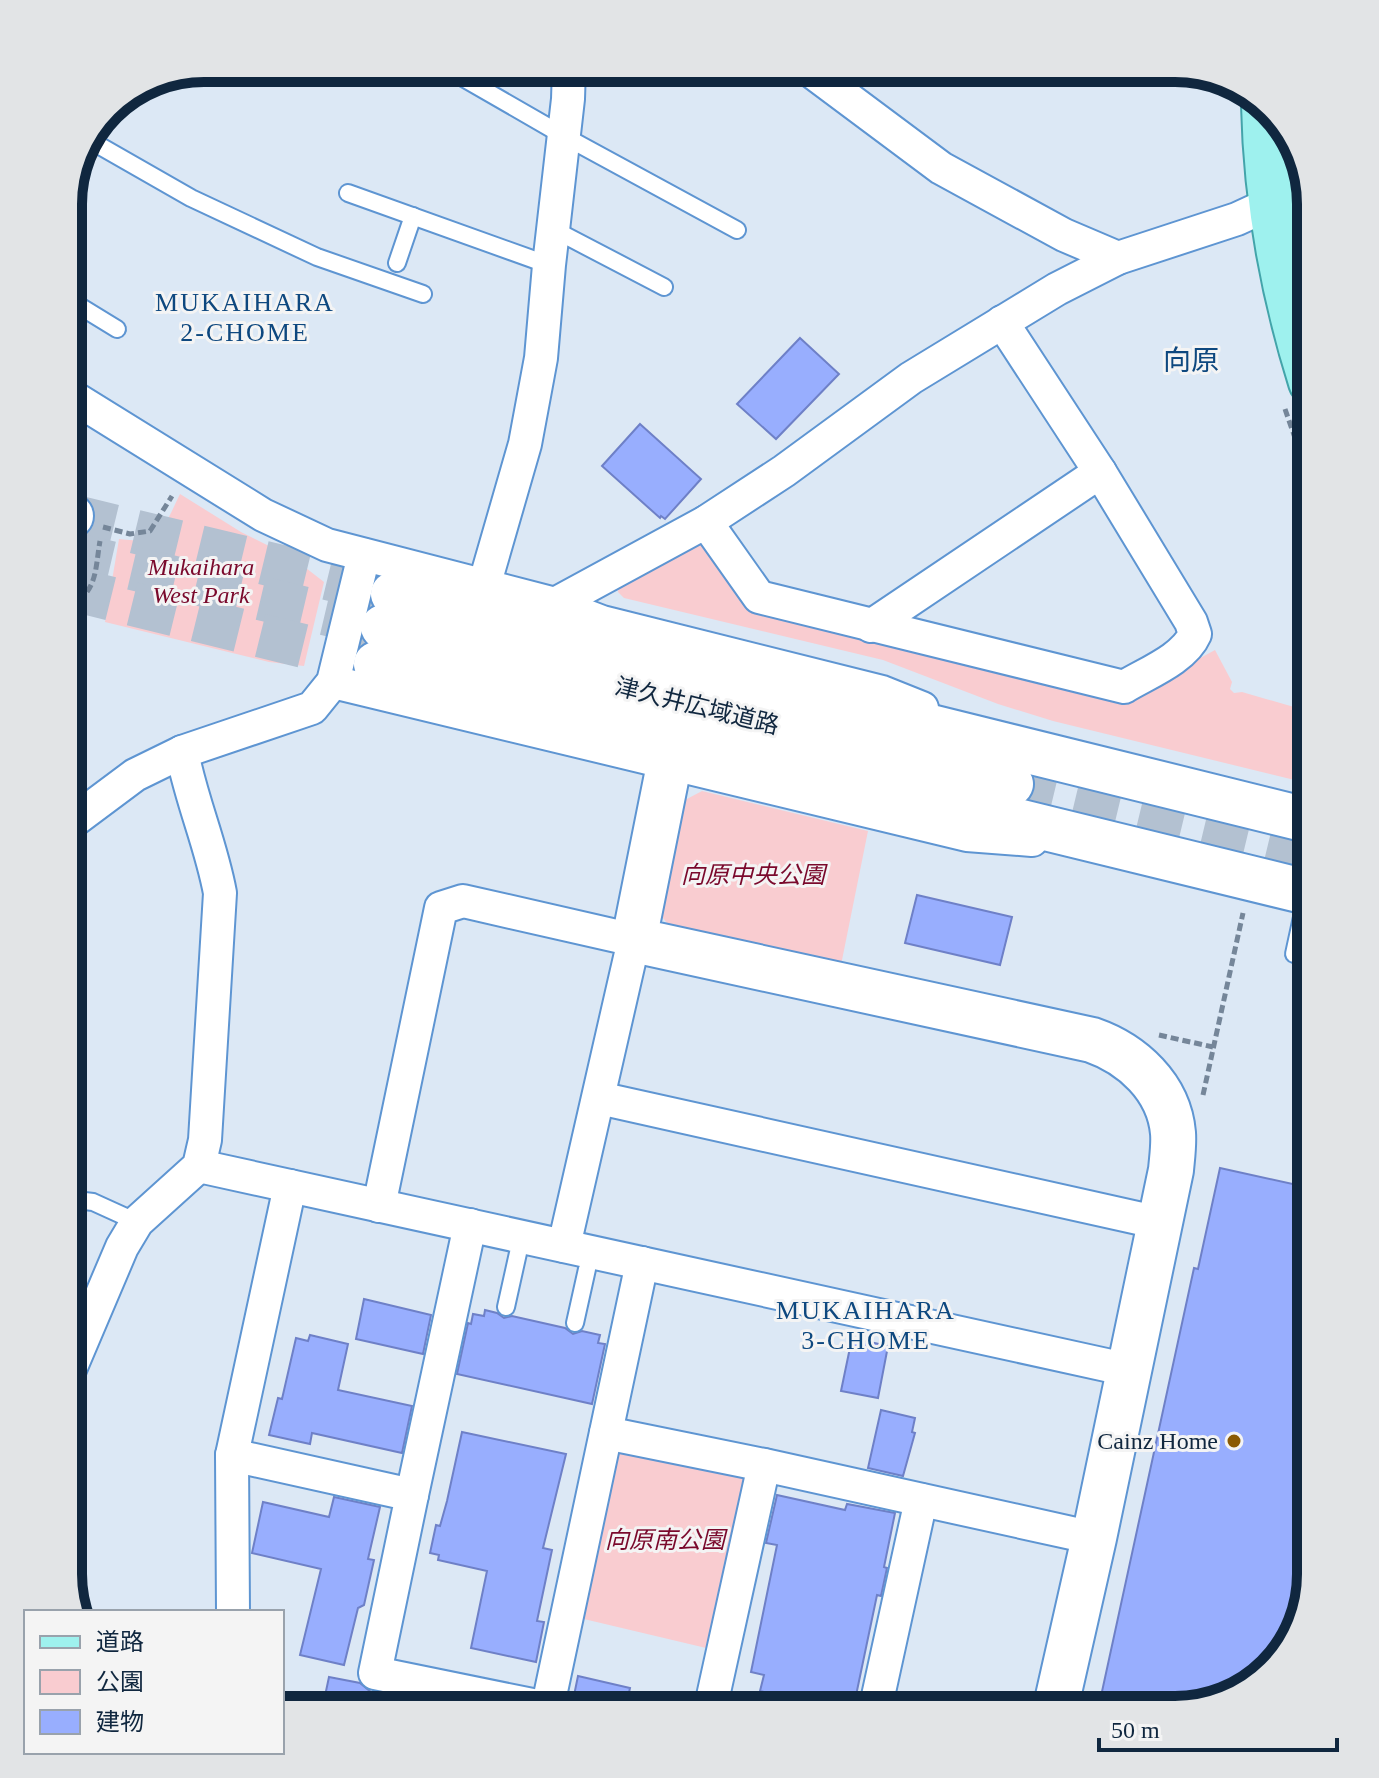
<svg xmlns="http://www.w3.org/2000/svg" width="1379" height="1778" font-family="'Times New Roman','Noto Sans JP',serif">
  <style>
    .green { fill: #f9ccd0 }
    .building { fill: #98aefe; stroke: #6e80c7; stroke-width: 2 }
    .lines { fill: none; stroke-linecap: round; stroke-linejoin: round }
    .secondary-tunnel { stroke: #b3c1d1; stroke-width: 44; stroke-dasharray: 44 22; stroke-linecap: butt }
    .lane-casing { stroke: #5e95d2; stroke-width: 20 }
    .street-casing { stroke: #5e95d2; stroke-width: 36 }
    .secondary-casing { stroke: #5e95d2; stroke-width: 48 }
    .primary-casing { stroke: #43a4aa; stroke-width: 48 }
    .path { stroke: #758699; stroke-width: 5; stroke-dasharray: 8 4; stroke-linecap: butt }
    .lane { stroke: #fff; stroke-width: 16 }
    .street { stroke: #fff; stroke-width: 32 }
    .secondary { stroke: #fff; stroke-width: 44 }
    .primary { stroke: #9ef1ee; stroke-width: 44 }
    .poi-dot { fill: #8b5a02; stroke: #f4f4f4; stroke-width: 3 }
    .labels { text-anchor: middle; stroke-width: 6; stroke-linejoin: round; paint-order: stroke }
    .park-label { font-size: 24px; font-style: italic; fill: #7a092c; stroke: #f4f4f4 }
    .street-label { font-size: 24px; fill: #10273f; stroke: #f4f4f4 }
    .poi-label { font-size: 24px; fill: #10273f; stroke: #f4f4f4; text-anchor: end }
    .neighbourhood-label { font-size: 26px; letter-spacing: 2px; fill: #0e487f; stroke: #f4f4f4 }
    .quarter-label { font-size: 28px; fill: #0e487f; stroke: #f4f4f4 }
    .rim { fill: none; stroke: #10273f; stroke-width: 10 }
  </style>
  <rect width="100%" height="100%" fill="#dce8f5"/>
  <g class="green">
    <path d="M180,494L241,532L293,558L324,582L304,666L269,662L105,622L119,539C160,545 164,527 180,494Z"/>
    <path d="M700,539L752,608L1125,699L1215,650L1232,682L1230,689L1234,693L1242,692L1311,712V784L1053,721L998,704L883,660L624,598L618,592L619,582Z"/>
    <path d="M702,791L868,831L841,965L671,928L659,913L685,800Z"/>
    <path d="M606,1433L764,1465L723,1652L567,1615Z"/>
  </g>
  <g class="building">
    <path d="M800,338L839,374L776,439L737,404Z"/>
    <path d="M640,424L701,479L665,519L661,516L660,518L602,466Z"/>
    <path d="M917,895L1012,917L1000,965L905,943Z"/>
    <path d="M1220,1168L1311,1188V1575L1293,1642L1250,1687L1176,1710H1098L1194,1268L1198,1269Z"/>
    <path d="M364,1299L431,1315L423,1354L356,1339Z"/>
    <path d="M485,1310L497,1313L504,1318L512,1316L565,1328L573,1334L582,1331L600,1335L598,1343L605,1344L592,1404L457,1374L468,1323L471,1324L473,1314L484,1316Z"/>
    <path d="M310,1335L348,1344L338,1390L412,1406L402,1453L312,1433L310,1444L269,1435L278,1398L282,1399L296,1338L308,1341Z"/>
    <path d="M852,1338L888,1346L878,1398L841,1391Z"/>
    <path d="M881,1410L915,1418L912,1432L915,1433L903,1476L868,1468Z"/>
    <path d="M462,1432L566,1454L543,1548L552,1550L537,1621L544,1622L536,1662L471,1648L487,1571L438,1560L439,1555L430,1553L436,1525L440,1526L447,1501Z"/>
    <path d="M777,1495L845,1510L847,1504L895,1513L884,1567L887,1568L881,1596L877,1595L854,1705L794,1695V1699L760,1691L764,1675L751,1672L777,1545L766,1543Z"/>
    <path d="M334,1497L380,1507L368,1559L374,1560L364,1605L358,1608L344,1665L300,1655L321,1569L252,1553L263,1502L329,1517Z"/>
    <path d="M578,1676L630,1688L625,1710H571Z"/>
    <path d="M329,1677L360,1683L371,1692L427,1703L426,1710H322Z"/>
  </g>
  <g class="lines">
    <g class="secondary-tunnel">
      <path d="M71,516L393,594"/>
      <path d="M68,553L383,627"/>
      <path d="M68,588L376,664"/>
      <path d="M1011,784L1311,856"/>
    </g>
    <g class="lane-casing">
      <g id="lane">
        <path d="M446,68L564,136L737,230"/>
        <path d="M86,138L191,198L317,257L423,294"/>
        <path d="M348,193L549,265"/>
        <path d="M553,229L664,287"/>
        <path d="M397,263L413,216"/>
        <path d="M68,299L117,329"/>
        <path d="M1294,954L1307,894"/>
        <path d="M68,1199L93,1202L137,1222"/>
        <path d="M68,1297L98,1299"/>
        <path d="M506,1307L518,1253"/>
        <path d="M575,1323L587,1269"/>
      </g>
    </g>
    <g class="street-casing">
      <g id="street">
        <path d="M807,68L941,168L1064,235L1118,258"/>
        <path d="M68,394L263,515L327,545L555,604L602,622L882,692L922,708"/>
        <path d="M706,522L759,597L1124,687C1147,673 1184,659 1195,634L1191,622L1100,472L1002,322"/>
        <path d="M484,586L525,444L541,358L549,265L568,99L569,68"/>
        <path d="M555,604L706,522L784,471L911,378L1057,289L1118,258L1237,219L1306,187"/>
        <path d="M871,626L1100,472"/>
        <path d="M333,682L967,835L1032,840"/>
        <path d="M68,825L135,775L182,752L312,708L333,682L364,555"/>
        <path d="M599,1098L1160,1223"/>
        <path d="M199,1166L1129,1370"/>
        <path d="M379,1206L441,908L463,901L634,940L564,1246"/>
        <path d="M68,1374L122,1247L137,1222L199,1166L205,1140L220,893C211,844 191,800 182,752"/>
        <path d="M606,1433L764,1465L1094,1538"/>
        <path d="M232,1455L412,1495L375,1673L547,1708"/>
        <path d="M412,1495L470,1225"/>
        <path d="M233,1612L232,1455L290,1186"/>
        <path d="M547,1710L642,1263"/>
        <path d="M710,1710L764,1465"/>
        <path d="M875,1710L921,1500"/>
      </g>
    </g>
    <g class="secondary-casing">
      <g id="secondary">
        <path d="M68,516H71"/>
        <path d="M393,594L1311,821"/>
        <path d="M383,627L1011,784"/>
        <path d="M376,664L1311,893"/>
        <path d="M669,765L634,940L1092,1040C1132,1054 1169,1087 1173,1133C1174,1145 1172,1158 1171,1170L1094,1538L1055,1710"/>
      </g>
    </g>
    <g class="primary-casing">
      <path id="primary" d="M1264,105C1266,199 1283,293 1311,382"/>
    </g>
    <g class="path">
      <path d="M1285,409L1311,484"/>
      <path d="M103,527L130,534L150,531L172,496"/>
      <path d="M68,606C98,593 95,569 100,541"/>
      <path d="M1159,1035L1213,1047"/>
      <path d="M1203,1095L1243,913"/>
    </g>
    <use href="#lane" class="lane"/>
    <use href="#street" class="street"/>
    <use href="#secondary" class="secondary"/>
    <use href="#primary" class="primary"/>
  </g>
  <circle class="poi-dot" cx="1234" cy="1441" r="8"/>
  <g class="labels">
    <g class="park-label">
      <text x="201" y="575">Mukaihara<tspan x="201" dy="28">West Park</tspan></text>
      <text x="753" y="883">向原中央公園</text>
      <text x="665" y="1548">向原南公園</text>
    </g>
    <g class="street-label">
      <text transform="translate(697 706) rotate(14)" y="8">津久井広域道路</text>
    </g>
    <g class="poi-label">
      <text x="1218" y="1449">Cainz Home</text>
    </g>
    <g class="neighbourhood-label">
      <text x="245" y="311">MUKAIHARA<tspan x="245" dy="30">2-CHOME</tspan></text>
      <text x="866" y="1319">MUKAIHARA<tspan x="866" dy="30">3-CHOME</tspan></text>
    </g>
    <g class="quarter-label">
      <text x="1191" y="370">向原</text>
    </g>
  </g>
  <path d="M0 0H1379V1778H0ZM204 82H1175A122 122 0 0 1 1297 204V1574A122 122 0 0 1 1175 1696H204A122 122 0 0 1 82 1574V204A122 122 0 0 1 204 82Z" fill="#e2e4e6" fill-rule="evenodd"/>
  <path class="rim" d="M204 82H1175A122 122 0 0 1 1297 204V1574A122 122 0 0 1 1175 1696H204A122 122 0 0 1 82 1574V204A122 122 0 0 1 204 82Z"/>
  <rect x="24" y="1610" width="260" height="144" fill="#f4f4f4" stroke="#99a2ac" stroke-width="2"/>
  <rect x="40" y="1636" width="40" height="12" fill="#9ef1ee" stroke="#99a2ac" stroke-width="2"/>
  <text x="96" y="1650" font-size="24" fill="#10273f">道路</text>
  <rect x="40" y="1670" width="40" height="24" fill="#f9ccd0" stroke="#99a2ac" stroke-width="2"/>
  <text x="96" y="1690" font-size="24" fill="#10273f">公園</text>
  <rect x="40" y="1710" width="40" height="24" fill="#98aefe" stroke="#99a2ac" stroke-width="2"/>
  <text x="96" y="1730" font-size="24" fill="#10273f">建物</text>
  <path d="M1099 1738v12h238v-12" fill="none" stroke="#10273f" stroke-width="4"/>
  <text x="1111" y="1738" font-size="24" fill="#10273f" stroke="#f4f4f4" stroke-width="6" paint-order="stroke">50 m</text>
</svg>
